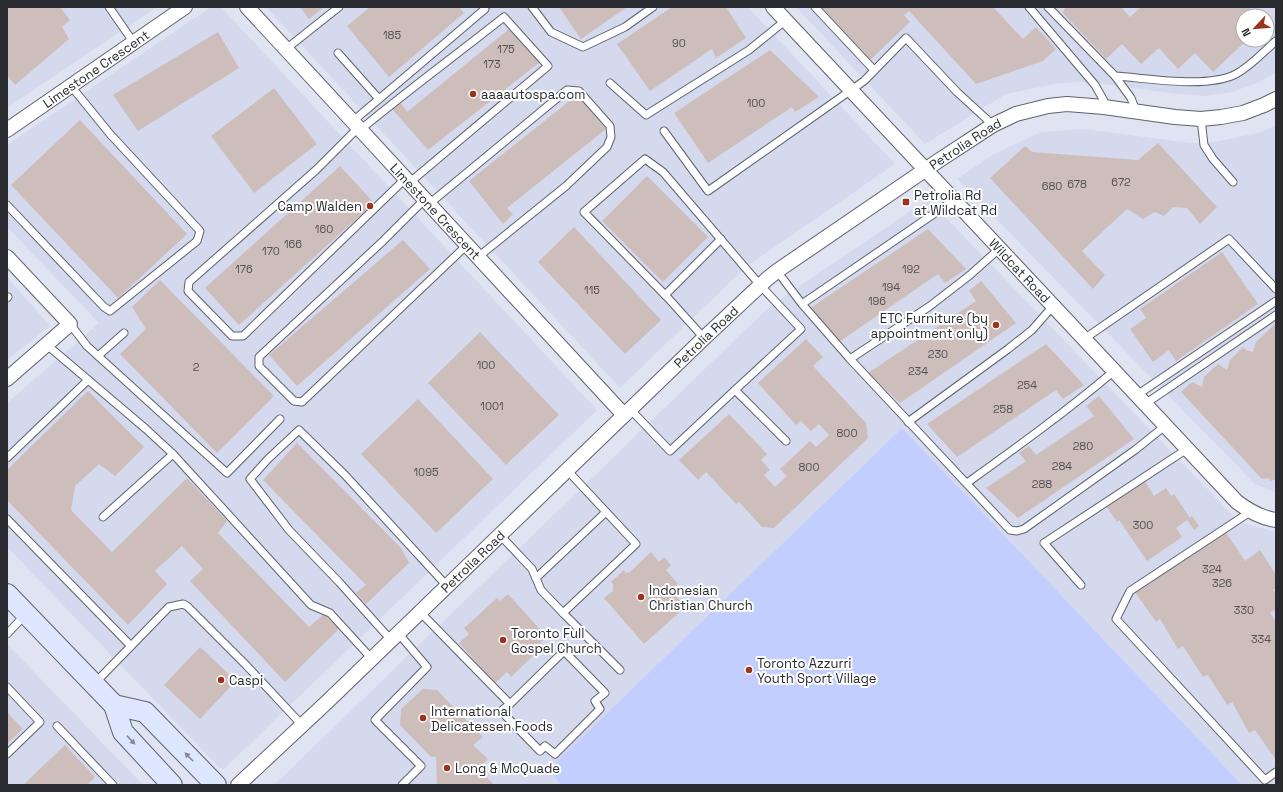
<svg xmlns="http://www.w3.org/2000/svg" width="1283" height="792" font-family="'Space Grotesk',sans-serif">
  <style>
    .built { fill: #d4d9ee; fill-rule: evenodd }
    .green { fill: #c2cffe }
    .building { fill: #cebebb }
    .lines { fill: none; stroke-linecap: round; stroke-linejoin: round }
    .lane-casing { stroke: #5e616d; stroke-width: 9 }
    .street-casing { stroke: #5e616d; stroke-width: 16 }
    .secondary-casing { stroke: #5e616d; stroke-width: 22 }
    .lane { stroke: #fff; stroke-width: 7 }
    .street { stroke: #fff; stroke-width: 14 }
    .secondary { stroke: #dfe6ff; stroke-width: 20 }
    .oneway { fill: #848898 }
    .poi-dot { fill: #9c331e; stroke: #fff; stroke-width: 1.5 }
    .labels { text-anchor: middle; stroke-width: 4; stroke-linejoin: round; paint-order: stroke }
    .number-label { font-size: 11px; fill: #525053 }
    .street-label { font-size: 13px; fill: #292b30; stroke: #fff }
    .poi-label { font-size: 13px; fill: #292b30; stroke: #fff; text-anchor: start }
  </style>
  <rect width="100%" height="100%" fill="#e0e4f2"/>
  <g class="built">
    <path d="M7,7H157L7,108Z"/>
    <path d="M211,7H221L597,410L224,769L220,768L7,547V403L99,323L7,227V145Z"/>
    <path d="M266,7H748L895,164L747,266L620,388Z"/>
    <path d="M796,7H1275L1276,72L1257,83L1232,92L1204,96L1178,94L1087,82L1059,83L1006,94L925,144ZM1243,16H1267V40H1243Z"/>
    <path d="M1276,125V493L1255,484L957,179L994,154L1041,132L1083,129L1191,143L1215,142L1262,132Z"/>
    <path d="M928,199L1239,522L1276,532V785H1242L902,428L548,770L562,785H274L769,307Z"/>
    <path d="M7,277L50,326L7,360Z"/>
    <path d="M7,644L143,785H7Z"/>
  </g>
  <path class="green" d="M902,428L1242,785H562L548,770Z"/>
  <g class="building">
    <path d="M7,7H60L70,20L62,27L69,39L15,85L7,75Z"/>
    <path d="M300,7H324L309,19Z"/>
    <path d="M370,7H459L464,13L389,77L347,26Z"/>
    <path d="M559,7H627L581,39Z"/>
    <path d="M672,7H726L746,38L716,58L712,49L650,91L617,44Z"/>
    <path d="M820,7H993L1023,39L1036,27L1056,49L1043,61L976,84L909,11L904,15L910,22L870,60Z"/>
    <path d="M1067,7H1121L1130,17L1141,7H1249L1258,16H1243V40H1247L1213,72L1195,53L1178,69L1159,48L1141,64L1122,44L1106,59L1062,12Z"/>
    <path d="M509,29L540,62L428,150L392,109L400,102L407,112Z"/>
    <path d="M218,32L239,68L138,131L113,95Z"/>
    <path d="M770,50L819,97L795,112L792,107L708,163L674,113Z"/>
    <path d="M274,88L317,144L254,193L211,136Z"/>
    <path d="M577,95L606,129L507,208L513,214L503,224L469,181Z"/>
    <path d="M80,120L187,234L118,298L11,185Z"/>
    <path d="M1158,143L1217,207L1200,224L1187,208L1173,207L1164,216L1155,212L1143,219L1127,209L1082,251L1105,275L1093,289L990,178L1025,146L1032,152L1138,160Z"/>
    <path d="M340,166L374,203L239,325L205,288Z"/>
    <path d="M647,176L708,237L663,282L602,221Z"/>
    <path d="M574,227L661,320L625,354L538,262Z"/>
    <path d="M928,229L966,269L945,283L938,274L839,342L809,309Z"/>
    <path d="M403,240L430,269L297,386L269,355Z"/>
    <path d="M1222,252L1258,304L1176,361L1169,350L1153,362L1130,329L1146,318L1140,309Z"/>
    <path d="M160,280L274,396L217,453L120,354L146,329L132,307Z"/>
    <path d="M981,281L1016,323L900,403L868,373L976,301L969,291Z"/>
    <path d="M1276,323V479L1270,481L1269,478L1262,479L1181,392L1192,382L1202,387L1204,377L1218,364L1227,370L1230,360L1243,347L1246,350L1253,352L1256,342Z"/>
    <path d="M480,332L559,415L506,465L428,383Z"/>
    <path d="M806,339L823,357L813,366L866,423L868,438L774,528L762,527L739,502L736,504L706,472L698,480L679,460L729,414L767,454L761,460L770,470L764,475L775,487L787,476L780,469L810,441L816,447L829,435L819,424L811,431L801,421L796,425L758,383Z"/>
    <path d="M1046,344L1084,385L1063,399L1056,390L957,457L927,424Z"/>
    <path d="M88,391L144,447L115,476L99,464L75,486L71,510L112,552L187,478L227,521L218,533L309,627L324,614L339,629L285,682L190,581L203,569L182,546L155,571L167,584L128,625L7,500V470Z"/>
    <path d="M1099,396L1134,439L1018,518L986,488L1026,461L1019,453L1029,446L1036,455L1094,416L1086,406Z"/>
    <path d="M418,399L493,479L436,533L361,454Z"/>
    <path d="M297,443L401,548L409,563L366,604L356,593L366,585L263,480Z"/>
    <path d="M1145,481L1154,496L1166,488L1171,496L1174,494L1190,518L1192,516L1199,526L1194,530L1187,520L1176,528L1182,537L1147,561L1119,520L1117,522L1107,507Z"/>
    <path d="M1225,531L1245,561L1260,550L1276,575V588L1273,590L1276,594V609L1270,613L1276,621V760L1255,730L1249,733L1232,702L1227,705L1208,675L1203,677L1183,646L1178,649L1160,619L1156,622L1135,592Z"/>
    <path d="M651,552L659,562L664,557L671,565L666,570L678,584L673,588L678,593L675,595L681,602L679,604L683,609L644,644L604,598L613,591V584L611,582L624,570L626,573L630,572Z"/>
    <path d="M508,594L547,637L538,645L541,648L511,677L507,672L495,683L459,643L469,634L464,628L497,598L500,601Z"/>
    <path d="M200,647L236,681L200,719L164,685Z"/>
    <path d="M423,689L437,690L483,737L473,745L488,759L479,768L494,785H437L436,757H431L400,725L401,709Z"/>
    <path d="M7,712L23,729L7,744Z"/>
    <path d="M65,745L95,777L87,785H23Z"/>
  </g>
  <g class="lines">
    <g class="lane-casing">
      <g id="lane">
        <path d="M109,7L134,43"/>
        <path d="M532,7L551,32L583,47L625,27L653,7"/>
        <path d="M815,7L874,70"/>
        <path d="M1029,7L1095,85L1104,101V107"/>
        <path d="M1048,7L1115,76C1147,78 1207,89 1236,74C1251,66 1263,52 1276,41"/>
        <path d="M286,49L339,7"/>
        <path d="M338,53L379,99"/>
        <path d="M1115,76L1131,98L1136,111"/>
        <path d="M610,83L646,115L749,50L786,20"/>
        <path d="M1201,119L1204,145L1213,159L1233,182"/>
        <path d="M352,122L485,9L484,7"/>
        <path d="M358,128L316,170L189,282L188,291L232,336H243L405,179"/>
        <path d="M360,130C407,91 456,55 504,17L548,66L409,183"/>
        <path d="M664,131L708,191L864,81L906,38L957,92L993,125"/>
        <path d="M424,200L383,241L259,357V366L294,401L302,402L467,245"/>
        <path d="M429,204L567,90L579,91L610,126L611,137L607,147L566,186L478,257"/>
        <path d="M7,205L104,307L110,311L197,241L200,231L110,134L71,86"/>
        <path d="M777,271L802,304L850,359L1010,530L1017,531L1024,529L1135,450L1165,426"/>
        <path d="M665,295L721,239"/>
        <path d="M7,298L8,297"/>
        <path d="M802,304L954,200"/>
        <path d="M70,324L87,346L227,473L280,419"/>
        <path d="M704,338L668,298L584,212L645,159L663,172L760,285L801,329L735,390L786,441"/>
        <path d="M1084,339L1229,239L1276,289"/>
        <path d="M47,345L146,429L173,454L311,605L330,613L372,659"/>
        <path d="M98,356L124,333"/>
        <path d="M850,359L930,306L970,275L999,249"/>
        <path d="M1137,395L1276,301"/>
        <path d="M1145,404L1276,315"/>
        <path d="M630,409L670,451L735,390"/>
        <path d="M908,422L1008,349L1032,330L1053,306"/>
        <path d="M7,458L88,380"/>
        <path d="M567,470L636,544L563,613L620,670"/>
        <path d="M967,483C1017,447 1067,411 1114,371"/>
        <path d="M1250,512L1130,591L1116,619L1265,780L1276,772"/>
        <path d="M103,517L173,454"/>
        <path d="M7,519L131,646"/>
        <path d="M500,535L532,569L541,590L563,613"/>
        <path d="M536,578L606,512"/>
        <path d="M1081,585L1044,543L1187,449"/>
        <path d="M420,612L510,704L564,651L605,693L595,701L600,709L555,754L545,746L540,751L501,711L510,704"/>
        <path d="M398,633L427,667L375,720L421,766L402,785"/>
        <path d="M7,634L25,615"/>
        <path d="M391,640L339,582L289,530L250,479L268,459L299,430L345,475L447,586"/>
        <path d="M94,684L169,607L183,604L187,606L246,665L302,725"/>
        <path d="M7,687L40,722L7,754"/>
        <path d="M57,726L113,785"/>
      </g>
    </g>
    <g class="street-casing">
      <g id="street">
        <path id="s1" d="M247,7L624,415"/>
        <path id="s2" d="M773,7L1237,502C1249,511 1261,518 1276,520"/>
        <path id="s3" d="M7,130L185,7"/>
        <path d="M7,257L70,324L7,379"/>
        <path id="s4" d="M238,785L327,702L704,338L767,279L777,271L938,161L993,125L1016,114L1048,106L1067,104L1104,107L1175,117L1201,119L1221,117L1243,113L1264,105L1276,99"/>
      </g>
    </g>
    <g class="secondary-casing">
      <g id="secondary">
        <path d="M7,594L114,705L123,732L172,785"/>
        <path d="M114,705L145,712L216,785"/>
      </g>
    </g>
    <use href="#lane" class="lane"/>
    <use href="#street" class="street"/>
    <use href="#secondary" class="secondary"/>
  </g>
  <defs><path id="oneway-solid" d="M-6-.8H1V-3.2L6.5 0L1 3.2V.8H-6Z"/></defs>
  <g class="oneway">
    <use href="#oneway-solid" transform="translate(131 740) rotate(47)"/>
    <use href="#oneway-solid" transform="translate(189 757) rotate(-134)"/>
  </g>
  <g class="poi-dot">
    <circle cx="473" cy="94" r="4"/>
    <rect x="902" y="198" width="8" height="8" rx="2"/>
    <circle cx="370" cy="206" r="4"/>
    <circle cx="996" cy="325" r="4"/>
    <circle cx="641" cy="597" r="4"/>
    <circle cx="503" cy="640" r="4"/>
    <circle cx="749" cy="670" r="4"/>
    <circle cx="221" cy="680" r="4"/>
    <circle cx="423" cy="718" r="4"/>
    <circle cx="447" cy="768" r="4"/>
  </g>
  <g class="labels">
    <g class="number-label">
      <text x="392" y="39">185</text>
      <text x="679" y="47">90</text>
      <text x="506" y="53">175</text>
      <text x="492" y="68">173</text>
      <text x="756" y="107">100</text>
      <text x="1121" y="186">672</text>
      <text x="1077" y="188">678</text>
      <text x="1052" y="190">680</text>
      <text x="324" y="233">160</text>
      <text x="293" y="248">166</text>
      <text x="271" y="255">170</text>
      <text x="244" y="273">176</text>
      <text x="911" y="273">192</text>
      <text x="891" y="291">194</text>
      <text x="592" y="294">115</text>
      <text x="877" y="305">196</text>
      <text x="938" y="358">230</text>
      <text x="486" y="369">100</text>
      <text x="196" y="371">2</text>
      <text x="918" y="375">234</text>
      <text x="1027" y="389">254</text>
      <text x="492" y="410">1001</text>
      <text x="1003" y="413">258</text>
      <text x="847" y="437">800</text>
      <text x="1083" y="450">280</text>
      <text x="1062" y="470">284</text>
      <text x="809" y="471">800</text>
      <text x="426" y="476">1095</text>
      <text x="1042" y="488">288</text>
      <text x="1143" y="529">300</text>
      <text x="1212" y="573">324</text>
      <text x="1222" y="587">326</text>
      <text x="1244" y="614">330</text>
      <text x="1261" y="643">334</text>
    </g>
    <g class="street-label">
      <text dy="5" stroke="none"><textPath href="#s3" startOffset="108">Limestone Crescent</textPath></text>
      <text dy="5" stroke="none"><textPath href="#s4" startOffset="972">Petrolia Road</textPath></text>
      <text dy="5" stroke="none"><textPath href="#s1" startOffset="278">Limestone Crescent</textPath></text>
      <text dy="5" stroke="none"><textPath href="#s2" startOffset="361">Wildcat Road</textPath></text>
      <text dy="5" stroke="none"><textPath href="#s4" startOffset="648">Petrolia Road</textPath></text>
      <text dy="5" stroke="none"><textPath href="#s4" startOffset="324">Petrolia Road</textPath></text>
    </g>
    <g class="poi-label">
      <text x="481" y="99">aaaautospa.com</text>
      <text x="914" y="200">Petrolia Rd<tspan x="914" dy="15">at Wildcat Rd</tspan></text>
      <text x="362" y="211" text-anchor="end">Camp Walden</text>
      <text x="988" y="323" text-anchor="end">ETC Furniture (by<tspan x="988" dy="15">appointment only)</tspan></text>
      <text x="649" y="595">Indonesian<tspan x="649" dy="15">Christian Church</tspan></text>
      <text x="511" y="638">Toronto Full<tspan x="511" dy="15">Gospel Church</tspan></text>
      <text x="757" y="668">Toronto Azzurri<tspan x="757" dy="15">Youth Sport Village</tspan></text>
      <text x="229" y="685">Caspi</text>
      <text x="431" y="716">International<tspan x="431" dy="15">Delicatessen Foods</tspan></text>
      <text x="455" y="773">Long &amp; McQuade</text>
    </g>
  </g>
  <rect width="1283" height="792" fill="none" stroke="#292b30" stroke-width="16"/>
  <g transform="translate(1255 28) rotate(244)"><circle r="19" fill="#ffffff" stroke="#a9aaac"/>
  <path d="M0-3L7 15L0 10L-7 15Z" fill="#9c331e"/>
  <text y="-6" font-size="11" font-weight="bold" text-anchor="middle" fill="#292b30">N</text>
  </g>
</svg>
